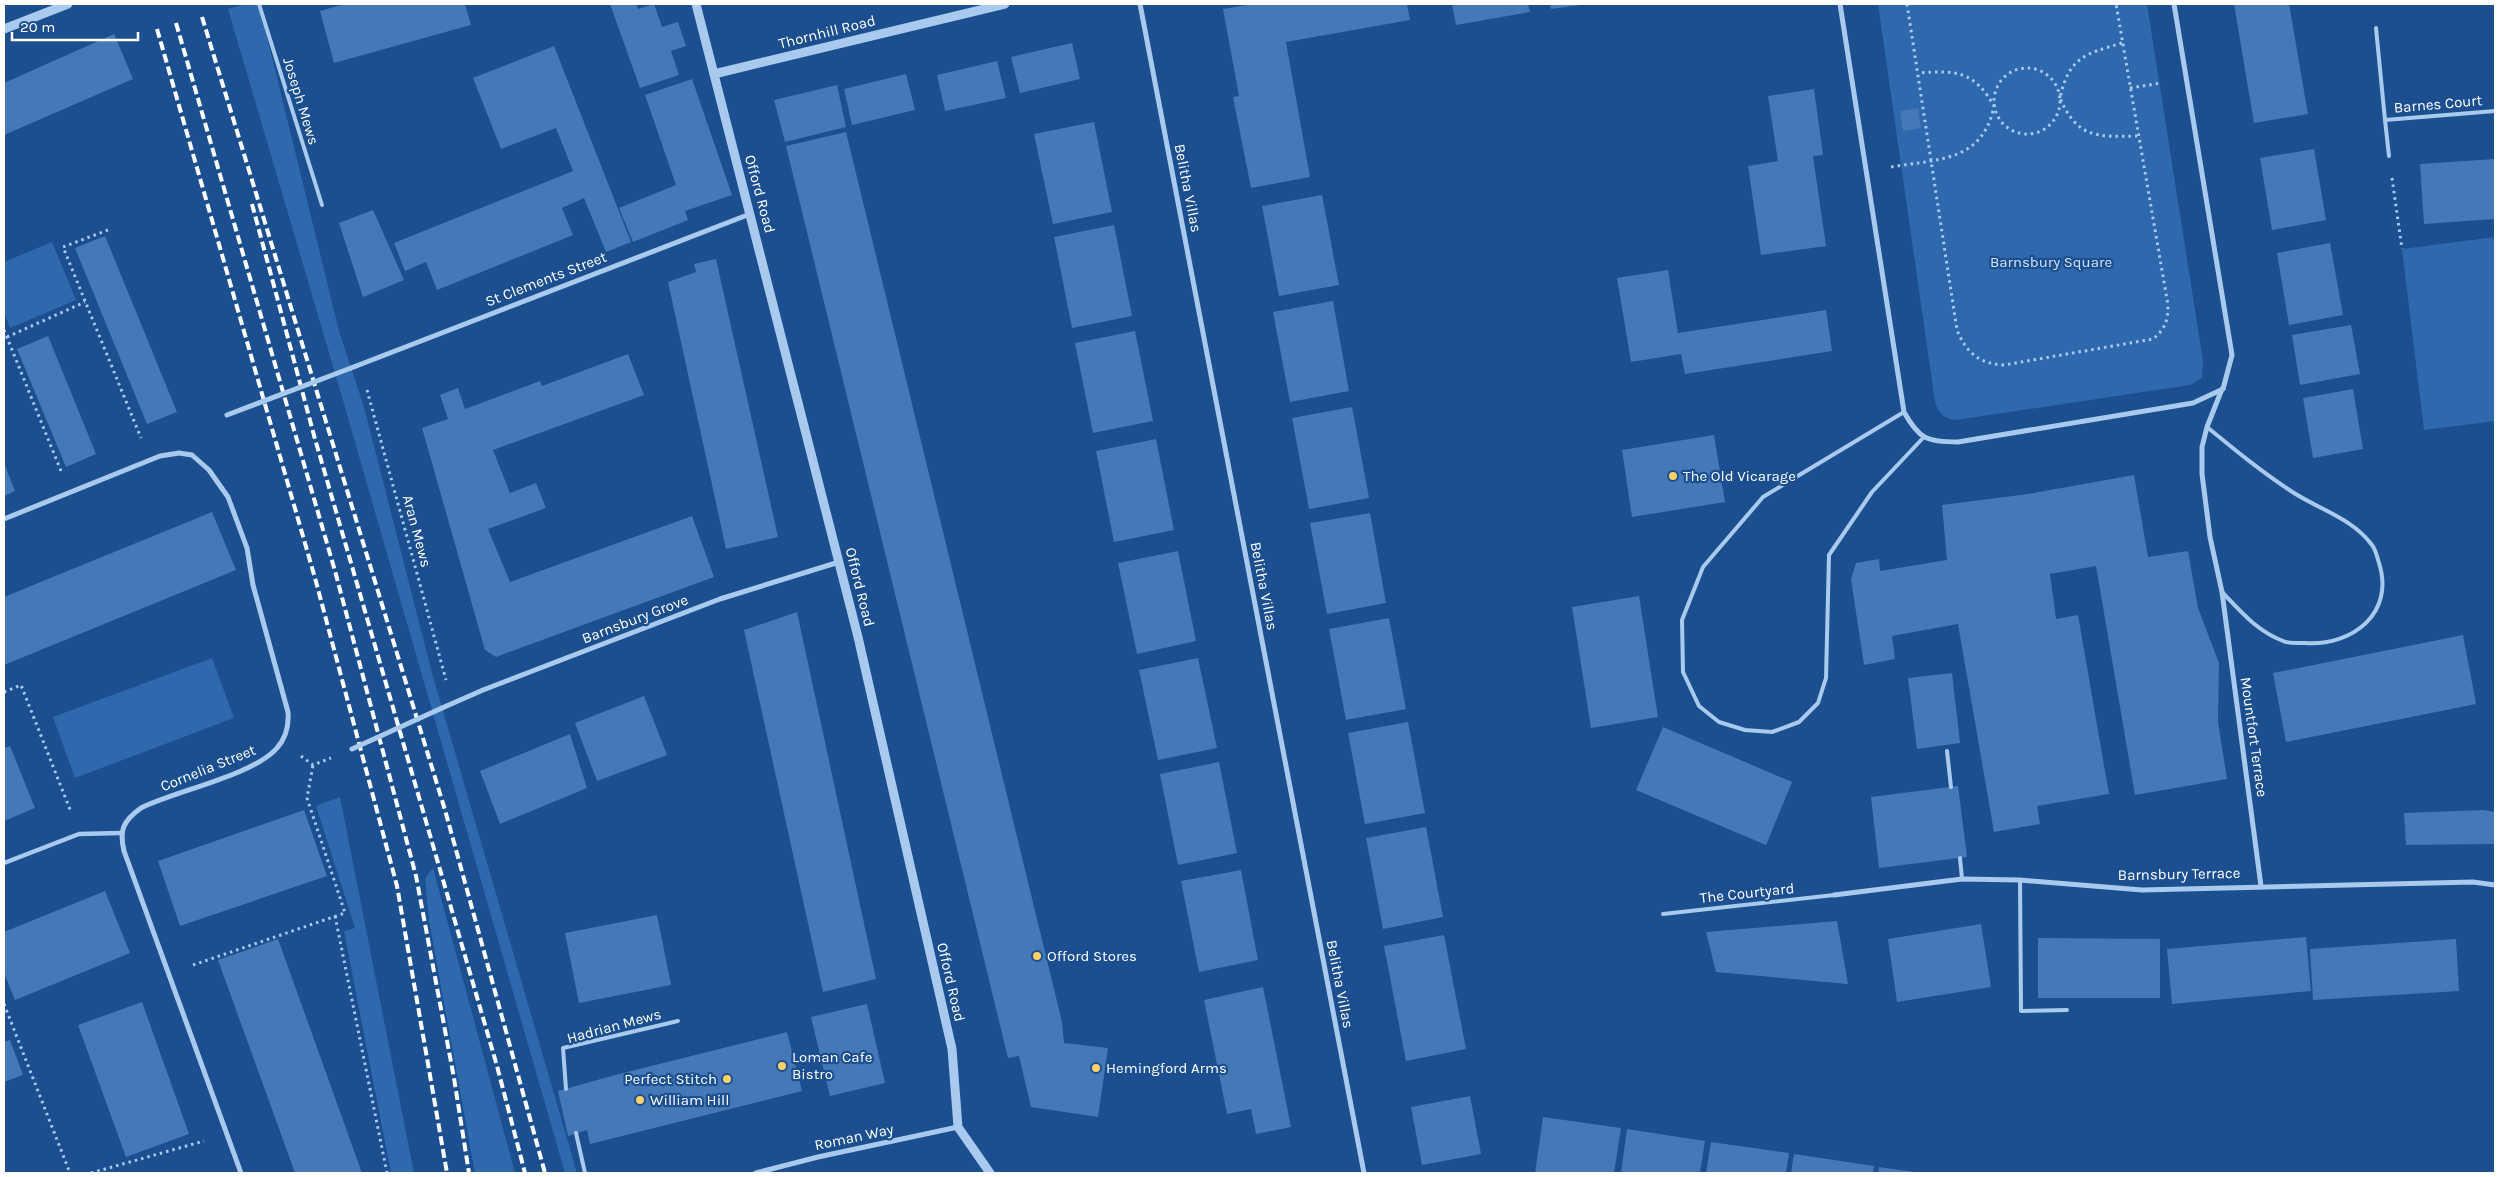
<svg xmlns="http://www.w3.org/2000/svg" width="2499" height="1177" font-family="Karla,sans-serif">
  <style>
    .green { fill: #2e69ad }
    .building { fill: #4478b7 }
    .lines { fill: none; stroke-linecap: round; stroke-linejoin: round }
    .path { stroke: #a9c9ee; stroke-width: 3; stroke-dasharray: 2.5 4; stroke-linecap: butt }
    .service { stroke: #a9c9ee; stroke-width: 4 }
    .pedestrian { stroke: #a9c9ee; stroke-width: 4.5 }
    .minor { stroke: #a9c9ee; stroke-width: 5 }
    .tertiary { stroke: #a9c9ee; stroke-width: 9 }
    .rail { stroke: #fff; stroke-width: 4; stroke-dasharray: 9 4; stroke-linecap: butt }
    .minor-bridge { stroke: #a9c9ee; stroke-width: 5 }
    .poi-dot { fill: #ffd166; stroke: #1b4f8f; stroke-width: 2 }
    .labels { text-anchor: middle; stroke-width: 4.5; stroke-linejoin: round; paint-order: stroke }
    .street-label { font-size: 15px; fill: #fff; stroke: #1b4f8f }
    .park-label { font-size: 15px; fill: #cfe3fa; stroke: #1b4f8f }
    .poi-label { font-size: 15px; fill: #fff; stroke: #1b4f8f; text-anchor: start }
  </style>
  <rect width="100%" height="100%" fill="#1b4f8f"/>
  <g class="green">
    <path d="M246,4H259L339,331L364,407L432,673L577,1173H565L342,397L228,9Z"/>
    <path d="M1878,4H2147L2203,361L2202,378L2190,385L1956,420C1940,418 1936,409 1934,395Z"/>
    <path d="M2495,237V421L2424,430L2402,249Z"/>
    <path d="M52,242L76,300L10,328L4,312V262Z"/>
    <path d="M212,658L234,718L75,778L53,717Z"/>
    <path d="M340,797L414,1173H391L344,931L355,928L316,806Z"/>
    <path d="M433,868L515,1173H475L429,921L425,878Z"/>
  </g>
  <g class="building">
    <path d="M345,4H465L471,25L334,63L320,11Z"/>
    <path d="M610,4H636L638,9L654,4L662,27L678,22L686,46L671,51L679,75L640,88Z"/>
    <path d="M1253,4H1407L1410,20L1286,42L1310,177L1251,188L1233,97L1239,96L1223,9Z"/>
    <path d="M1452,4H1528L1530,12L1456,25Z"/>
    <path d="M1550,4H1581V5L1551,9Z"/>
    <path d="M2234,4H2289L2308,114L2254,123Z"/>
    <path d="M114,34L133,79L4,135V83Z"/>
    <path d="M1072,43L1080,79L1020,93L1011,57Z"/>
    <path d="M554,46L631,242L606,252L584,198L562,208L573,235L437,290L426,262L405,271L394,243L573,171L556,128L501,149L473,78Z"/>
    <path d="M997,61L1006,98L945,111L937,75Z"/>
    <path d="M906,74L915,110L852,125L844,89Z"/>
    <path d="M692,79L732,195L685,211L688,220L633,242L619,208L676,185L645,95Z"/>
    <path d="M837,85L846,127L785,142L774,100Z"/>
    <path d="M1814,89L1823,155L1813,156L1826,246L1761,255L1748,166L1778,161L1768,96Z"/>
    <path d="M1918,108L1921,128L1903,131L1900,111Z"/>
    <path d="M1094,122L1112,212L1053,224L1034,134Z"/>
    <path d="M846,132L1062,1022L1064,1043L1108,1048L1098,1117L1031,1107L1019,1056L1008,1058L786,146Z"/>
    <path d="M2314,149L2326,220L2272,230L2260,158Z"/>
    <path d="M2495,159V219L2424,224L2420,164Z"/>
    <path d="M1322,195L1339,285L1279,296L1262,206Z"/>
    <path d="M373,210L404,280L363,297L339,223Z"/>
    <path d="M1114,225L1132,316L1072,328L1054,237Z"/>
    <path d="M105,236L177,412L147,424L75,248Z"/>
    <path d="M2330,243L2343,315L2289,325L2277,253Z"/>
    <path d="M716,259L778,537L726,549L668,282L696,272L694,264Z"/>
    <path d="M1668,270L1678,333L1826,310L1832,351L1685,374L1681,354L1631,362L1617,278Z"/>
    <path d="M1333,301L1349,391L1290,402L1273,312Z"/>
    <path d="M2351,325L2360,374L2300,385L2292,335Z"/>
    <path d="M1135,331L1153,421L1093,433L1075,343Z"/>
    <path d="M48,336L96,454L66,467L17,349Z"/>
    <path d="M628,354L644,395L493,450L510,493L536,483L546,508L488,529L510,582L692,516L714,577L496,657L485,650L422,428L448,419L440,395L458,388L465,409L540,381L542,386Z"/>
    <path d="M2353,389L2363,449L2313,458L2303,398Z"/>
    <path d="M1352,407L1369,498L1309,509L1292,418Z"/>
    <path d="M1714,435L1725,502L1632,517L1622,450Z"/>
    <path d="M1156,439L1174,530L1114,542L1096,451Z"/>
    <path d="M4,463L15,491L4,496Z"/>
    <path d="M2134,475L2148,557L2188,551L2198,608L2219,663L2218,722L2227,779L2135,795L2096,566L2050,574L2056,619L2078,615L2109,794L2037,806L2040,824L1994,832L1958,624L1892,636L1895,659L1864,665L1851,579L1856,563L1879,559L1880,571L1947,560L1942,505L2028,494Z"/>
    <path d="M212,512L236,570L4,665V597Z"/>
    <path d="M1370,513L1386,603L1327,614L1310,523Z"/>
    <path d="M1178,551L1196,641L1137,654L1118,563Z"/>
    <path d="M1639,596L1658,717L1591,728L1572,607Z"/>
    <path d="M797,612L876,979L823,992L744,630Z"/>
    <path d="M1389,618L1406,709L1346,720L1329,629Z"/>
    <path d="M2463,635L2476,704L2286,742L2273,673Z"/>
    <path d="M1198,658L1217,748L1158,760L1139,670Z"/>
    <path d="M1952,673L1960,743L1917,749L1908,678Z"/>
    <path d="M644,696L667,755L597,781L575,723Z"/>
    <path d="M1408,722L1425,813L1365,824L1348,733Z"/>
    <path d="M1663,727L1792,782L1766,845L1636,790Z"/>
    <path d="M570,734L587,788L500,824L480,771Z"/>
    <path d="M10,746L35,808L4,821V748Z"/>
    <path d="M1219,762L1237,853L1178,865L1160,774Z"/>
    <path d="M1958,786L1967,857L1879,868L1871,797Z"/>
    <path d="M304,810L327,876L180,926L158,861Z"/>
    <path d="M2484,810L2495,812V844L2406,845L2404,813Z"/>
    <path d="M1426,827L1443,917L1383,929L1366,838Z"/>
    <path d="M1241,870L1258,960L1199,972L1181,881Z"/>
    <path d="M105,891L130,953L15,1000L4,973V932Z"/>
    <path d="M657,915L671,985L579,1003L565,933Z"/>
    <path d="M1837,921L1848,984L1716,972L1706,932Z"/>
    <path d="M1981,924L1991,987L1897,1002L1888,939Z"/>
    <path d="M1444,935L1466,1049L1406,1061L1384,946Z"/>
    <path d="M2306,937L2311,991L2172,1004L2167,949Z"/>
    <path d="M2038,938L2160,939V998H2038Z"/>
    <path d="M278,939L362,1173H295L218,960Z"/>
    <path d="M2456,939L2459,991L2313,1000L2310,949Z"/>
    <path d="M1263,987L1291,1127L1256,1134L1251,1109L1227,1114L1204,1000Z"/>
    <path d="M142,1002L189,1134L126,1157L78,1025Z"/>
    <path d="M867,1004L885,1083L830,1096L811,1017Z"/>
    <path d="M787,1032L802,1091L590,1144L587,1130L568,1136L558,1091L615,1075Z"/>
    <path d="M10,1040L23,1075L4,1082V1042Z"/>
    <path d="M1470,1096L1481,1154L1422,1165L1411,1107Z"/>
    <path d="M1543,1117L1621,1128L1614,1173H1535Z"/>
    <path d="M1627,1129L1705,1141L1700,1173H1621Z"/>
    <path d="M1711,1142L1789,1153L1786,1173H1706Z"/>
    <path d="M1794,1154L1874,1166L1873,1173H1791Z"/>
    <path d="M1879,1167L1915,1172V1173H1878Z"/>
  </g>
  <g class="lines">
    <g class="path">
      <path d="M1907,4L1957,330C1966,352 1979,364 2004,365L2153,339C2165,329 2168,321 2168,305L2116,4"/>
      <path d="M2122,43C2085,54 2069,57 2060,98C2077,138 2097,137 2137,136"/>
      <circle cx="2027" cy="101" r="33"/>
      <path d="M2130,88L2161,83"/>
      <path d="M1891,167C1938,159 1983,162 1994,106C1974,71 1956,70 1919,73"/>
      <path d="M2392,178L2402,249"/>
      <path d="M108,230L63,247L141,438"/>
      <path d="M4,330L61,471"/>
      <path d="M7,337L85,302"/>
      <path d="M367,390L446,680"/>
      <path d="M4,692L21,685L71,812"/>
      <path d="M301,756L313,765L331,758"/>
      <path d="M335,916L387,1173"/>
      <path d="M193,965L345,913L307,798L313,765"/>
      <path d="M4,1004L70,1173"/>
      <path d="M91,1173L204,1141"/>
    </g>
    <g class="service">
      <path d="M259,4L322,205"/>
      <path d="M2376,28L2385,120L2495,111"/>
      <path d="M2385,120L2389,156"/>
      <path d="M1904,412L1763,497L1703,567L1682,620L1683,672L1699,706L1719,722L1745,730L1772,732L1799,722L1818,703L1826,678L1829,555L1872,492L1923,438"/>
      <path d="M2207,427C2235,450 2263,473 2294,493C2321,510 2353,519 2372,545C2376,550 2377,557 2379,563C2395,613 2353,646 2305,643C2298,643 2289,644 2283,641C2257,631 2241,612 2222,592"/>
      <path d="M1947,751L1951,787"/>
      <path d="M1960,858L1962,879"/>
      <path d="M2020,880L2021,1011L2067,1010"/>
      <path d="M1663,914L1834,895"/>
      <path d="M566,1089L563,1048L678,1021"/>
      <path d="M576,1133L585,1173"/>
    </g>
    <path class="pedestrian" d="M4,863L79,834L120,833"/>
    <g class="minor">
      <path d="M1140,4L1364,1173"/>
      <path d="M1840,4L1904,412C1919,439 1927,442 1958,442L2193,403L2223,389L2232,355L2174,4"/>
      <path d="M351,368L750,214"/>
      <path d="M2222,389L2207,427L2202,447V474L2210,537L2222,592L2261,886"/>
      <path d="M4,519L160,456L179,453L192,455L209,470L228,497L247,548L253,585L288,712C289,725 286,738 277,748C254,775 175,791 141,808C123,821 119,830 124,851L241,1173"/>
      <path d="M442,708L483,690L720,599L839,562"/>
      <path d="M1834,895L1962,879L2020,880L2142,890L2473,882L2495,885"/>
      <path d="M756,1173L818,1157L958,1127"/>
    </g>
    <g class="tertiary">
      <path d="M696,4L858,637L952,1049L958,1127L990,1173"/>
      <path d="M4,29L68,4"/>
      <path d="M714,74L1005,4"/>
    </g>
    <g class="rail">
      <path d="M202,17L445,810L545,1173"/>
      <path d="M176,23L335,571L416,876L454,1078L469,1173"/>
      <path d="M157,29L315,578L397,886L447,1173"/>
      <path d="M252,204L315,439L497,1066L525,1173"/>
    </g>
    <g class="minor-bridge">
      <path d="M227,415L351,368"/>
      <path d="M352,749L442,708"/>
    </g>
  </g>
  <g class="poi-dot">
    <circle cx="1673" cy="476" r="5"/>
    <circle cx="1037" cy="956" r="5"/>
    <circle cx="782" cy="1066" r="5"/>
    <circle cx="1096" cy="1068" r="5"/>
    <circle cx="727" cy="1079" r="5"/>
    <circle cx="640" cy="1100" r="5"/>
  </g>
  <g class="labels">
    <g class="street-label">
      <text transform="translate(827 32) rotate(-14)" y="5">Thornhill Road</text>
      <text transform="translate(301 101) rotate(73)" y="5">Joseph Mews</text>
      <text transform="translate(2438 104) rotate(-5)" y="5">Barnes Court</text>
      <text transform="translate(1188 188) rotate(79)" y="5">Belitha Villas</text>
      <text transform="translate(760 194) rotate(75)" y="5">Offord Road</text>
      <text transform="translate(546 279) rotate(-21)" y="5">St Clements Street</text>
      <text transform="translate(417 531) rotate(75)" y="5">Aran Mews</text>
      <text transform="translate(1264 586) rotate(79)" y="5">Belitha Villas</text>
      <text transform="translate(860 587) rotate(76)" y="5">Offord Road</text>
      <text transform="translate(635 619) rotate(-21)" y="5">Barnsbury Grove</text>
      <text transform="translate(2254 737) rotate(82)" y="5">Mountfort Terrace</text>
      <text transform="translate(208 768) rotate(-22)" y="5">Cornelia Street</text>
      <text transform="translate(2179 874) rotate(-1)" y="5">Barnsbury Terrace</text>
      <text transform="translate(1747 893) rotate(-6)" y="5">The Courtyard</text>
      <text transform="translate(951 982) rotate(77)" y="5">Offord Road</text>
      <text transform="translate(1340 984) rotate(79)" y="5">Belitha Villas</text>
      <text transform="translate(614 1026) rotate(-15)" y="5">Hadrian Mews</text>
      <text transform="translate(854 1137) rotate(-12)" y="5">Roman Way</text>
    </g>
    <g class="park-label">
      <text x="2051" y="267">Barnsbury Square</text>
    </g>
    <g class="poi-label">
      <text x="1683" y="481">The Old Vicarage</text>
      <text x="1047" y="961">Offord Stores</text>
      <text x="792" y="1062">Loman Cafe<tspan x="792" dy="17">Bistro</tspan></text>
      <text x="1106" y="1073">Hemingford Arms</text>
      <text x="717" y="1084" text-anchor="end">Perfect Stitch</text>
      <text x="650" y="1105">William Hill</text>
    </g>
  </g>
  <rect width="2499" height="1177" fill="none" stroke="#ffffff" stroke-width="10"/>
  <path d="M12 32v8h126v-8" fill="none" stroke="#ffffff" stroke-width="2.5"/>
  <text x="20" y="32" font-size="15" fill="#ffffff" stroke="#1b4f8f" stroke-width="4" paint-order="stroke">20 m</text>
</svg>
